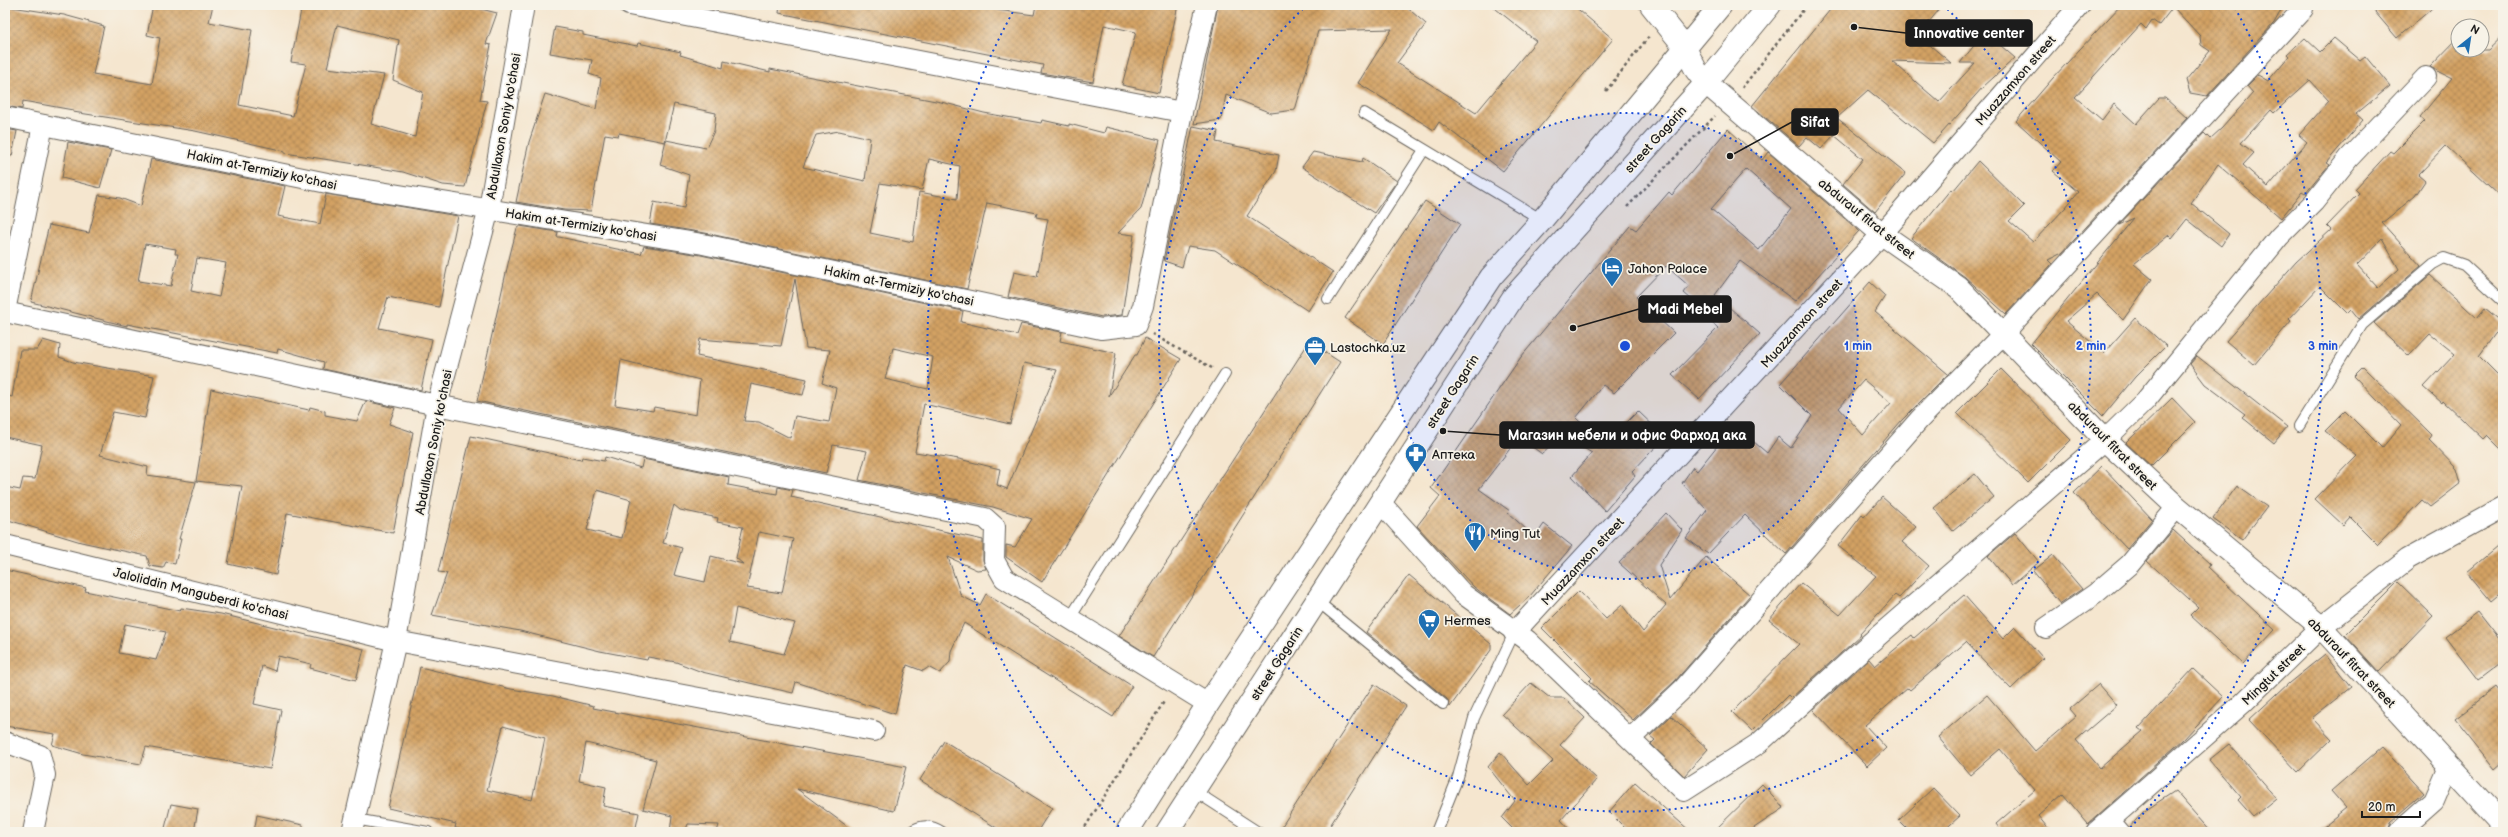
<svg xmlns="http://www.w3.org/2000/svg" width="2508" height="837" font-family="'Balsamiq Sans',sans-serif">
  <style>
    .building { fill: url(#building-cross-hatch); fill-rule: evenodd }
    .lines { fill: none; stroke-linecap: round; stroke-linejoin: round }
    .service-casing { stroke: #68635b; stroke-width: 12 }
    .minor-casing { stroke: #68635b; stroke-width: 22 }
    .tertiary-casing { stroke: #68635b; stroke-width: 24 }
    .secondary-casing { stroke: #68635b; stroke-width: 24 }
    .path { stroke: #68635b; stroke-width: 2.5; stroke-dasharray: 3 3; stroke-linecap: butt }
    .service { stroke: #fff; stroke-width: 10 }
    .minor { stroke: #fff; stroke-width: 20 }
    .tertiary { stroke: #fff; stroke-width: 22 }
    .secondary { stroke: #fff; stroke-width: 22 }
    .ring { fill: none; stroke: #1d4ed8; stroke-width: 2; stroke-dasharray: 2 4 }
    .labels { text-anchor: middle; stroke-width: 3.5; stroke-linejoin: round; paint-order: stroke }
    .street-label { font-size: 13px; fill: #1c1c1c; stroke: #f7f3e8 }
    .poi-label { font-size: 13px; fill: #1c1c1c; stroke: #f7f3e8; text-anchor: start }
    .centre { fill: #1d4ed8; stroke: #f7f3e8; stroke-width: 2 }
    .ring-label { font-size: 12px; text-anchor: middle; font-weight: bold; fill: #1d4ed8; stroke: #f7f3e8; stroke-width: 3.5; stroke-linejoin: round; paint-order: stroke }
    .leader { fill: none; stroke: #1c1c1c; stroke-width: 1.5 }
    .callout-dot { fill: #1c1c1c; stroke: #f7f3e8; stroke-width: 1.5 }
    .callout { fill: #1c1c1c; stroke: #1c1c1c; stroke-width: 1.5 }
    .callout-label { font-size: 14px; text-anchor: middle; font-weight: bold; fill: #fff }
  </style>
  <defs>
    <pattern id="building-cross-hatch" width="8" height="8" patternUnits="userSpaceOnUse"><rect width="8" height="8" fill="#d3a264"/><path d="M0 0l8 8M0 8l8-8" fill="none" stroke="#aa8352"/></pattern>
  </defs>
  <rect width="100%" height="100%" fill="#f7f3e8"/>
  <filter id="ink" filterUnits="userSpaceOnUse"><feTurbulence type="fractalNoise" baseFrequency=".025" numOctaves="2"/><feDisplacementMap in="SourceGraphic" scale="8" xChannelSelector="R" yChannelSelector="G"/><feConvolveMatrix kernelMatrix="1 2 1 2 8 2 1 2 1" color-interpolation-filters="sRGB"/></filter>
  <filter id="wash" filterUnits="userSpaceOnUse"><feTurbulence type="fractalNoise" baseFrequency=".012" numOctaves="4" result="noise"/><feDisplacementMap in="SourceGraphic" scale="16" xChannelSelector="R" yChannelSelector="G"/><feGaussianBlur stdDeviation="0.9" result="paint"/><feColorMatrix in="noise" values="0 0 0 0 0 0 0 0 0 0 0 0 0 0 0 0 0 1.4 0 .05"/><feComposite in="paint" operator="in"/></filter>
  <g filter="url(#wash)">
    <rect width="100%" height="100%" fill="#f5e6cf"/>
    <g id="blocks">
      <g class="building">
        <path d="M153,5H213L209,22L252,30L239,105L293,116L306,64L291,62L302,5H465L497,13L486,44L491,45L480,100L487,101L465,187L443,185L403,172L362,165L285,153V151L195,131L73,112V110L23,101L22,109L5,106V6L64,15L104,26L93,74L152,84L160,38L147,35ZM337,25L399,40L393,80L423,92L415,137L371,124L384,75L327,68Z"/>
        <path d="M780,5H998L997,10L1034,15L1036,5H1178L1159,93L1122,85L1136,32L1104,25L1093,82L1041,73L1043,65L779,13Z"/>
        <path d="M1218,5H1404L1426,24L1397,63L1476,113L1536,41L1491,5H1573L1613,39L1503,171L1439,122L1434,130L1358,83L1392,29L1318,31L1295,110L1271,113L1226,95L1221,120L1194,124Z"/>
        <path d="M1834,5H1943L1918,35L1951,63L1892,61L1939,102L1975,63H1960L1985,32L2015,58L1983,87L1933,143L1868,90L1837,118L1906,173L1875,212L1843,184L1863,159L1834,135L1821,149L1807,137L1799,146L1752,106Z"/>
        <path d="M2121,5H2284L2274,23L2207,96L2190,93L2186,80L2210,51L2201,45L2200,36L2173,7L2159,25L2152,20L2146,29L2141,24L2075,97L2102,120L2114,104L2136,124L2159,98H2165L2187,118L2062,253L2048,260L2052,264L2006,314L1965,277L1911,238L1951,189L1953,191L1978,161L2024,206L2009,221L2033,242L2066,207L2078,192L2053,171L2061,162L2016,121L2053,78Z"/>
        <path d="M2369,5H2436L2397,38Z"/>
        <path d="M555,27L583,32V35L637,46L638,43L681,52L680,55L723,68L724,61L770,72V69L941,102L984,113L1041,123L1042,120L1069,126V124L1104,133L1106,127L1160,140L1141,209L1118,233L1134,235L1122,315L1102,317L1008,297L1014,272L1037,277L1048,219L1036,217L1037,213L987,203L967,289L705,233L650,224L654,202L684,208L689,175L660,165L666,140L706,148L714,131L716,113L674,104L665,142L619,133L618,136L605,134L591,211L564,210L516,202L529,142L545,94L596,109L601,78L589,74L592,60L550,53ZM839,131L870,138L865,181L803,167L816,135ZM929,159L960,166L957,199L919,192L913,242L870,233L880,183L922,190Z"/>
        <path d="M2503,36V199L2446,146L2418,175L2425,181L2415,196L2382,223L2421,266L2359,319L2351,309L2347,313L2320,286L2289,319L2291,321L2254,365L2226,341L2296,262L2331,230L2327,226L2359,193L2355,189L2390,151L2393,153L2425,121L2420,117L2452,78L2430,67L2458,38V50H2488ZM2382,239L2399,269L2378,288L2357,265Z"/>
        <path d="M2305,38L2320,52L2334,38L2360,60L2365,56L2390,86L2356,114L2363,120L2326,163L2329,165L2305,194L2302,192L2281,218L2218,164L2191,203L2229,234L2221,246L2187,219L2172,238L2169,235L2134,264L2152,279L2123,320L2097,294L2066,321L2104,353L2135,318L2166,346L2135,377L2103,416L2031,344L2134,218L2119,225L2204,133L2210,139L2222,128L2253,93L2247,86L2258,75L2268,81L2289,56L2287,54ZM2310,80L2329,101L2299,135L2307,142L2268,187L2243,165L2254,153L2241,143L2271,110L2274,113Z"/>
        <path d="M1193,126L1218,131L1216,142L1279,155L1276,171L1247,216L1333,272L1308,311L1215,250L1188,246L1182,267L1164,261Z"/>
        <path d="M5,129L17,131L12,156L5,155Z"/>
        <path d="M1728,129L1762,160L1768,152L1859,231L1795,301L1740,261L1715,295L1760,334L1699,399L1672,375L1718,328L1703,314L1705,311L1684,293L1689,286L1666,266L1636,297L1674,333L1614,393L1603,385L1576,418L1604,445L1638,411L1665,437L1632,472L1635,476L1605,511L1572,476L1592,453L1563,436L1542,454L1519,437L1479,489L1510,511L1508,513L1535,537L1544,524L1572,546L1530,596L1510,614L1474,587L1417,526L1440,496L1431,488L1521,357L1630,226L1636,230L1669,192L1672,195ZM1746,169L1791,209L1759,250L1711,209Z"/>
        <path d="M68,142L111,150L100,188L62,178Z"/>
        <path d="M1313,152L1362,162L1363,158L1397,181L1374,213L1302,167Z"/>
        <path d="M151,159L285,186L278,216L320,224L326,194L458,216L439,307L388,297L379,328L432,339L421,390L323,369L324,362L278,349L277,353L127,324V326L31,302L49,225L89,233L99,195L120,198L141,206ZM145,244L176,249L175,254H178L171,286L138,281ZM197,258L226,263L219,297L191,291Z"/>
        <path d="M1425,201L1460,224L1383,344L1345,318Z"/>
        <path d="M520,226L558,232L557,237H559L641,254L644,246L701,255L963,311L961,322L1017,335L1021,324L1062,332L1060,341L1116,353L1109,396L1135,355H1137L1145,338L1181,359L1042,582L1006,557V545L1015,547L1032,519L993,507L859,480L867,451L833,445L826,473L477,401L510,255L517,228ZM795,279L806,348L830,350L822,383L836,388L829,422L795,416L790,438L759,422L744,421L751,384L803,395L807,379L697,356L700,339L781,346ZM893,348L933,357L928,389L885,379ZM621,360L700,380L696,415L654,407L653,411L615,405ZM1024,363L1057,370L1007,489L997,485L1000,469L959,459L915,452L924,404L1010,424Z"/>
        <path d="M2430,275L2477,318L2485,308L2503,323L2479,356L2503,380V451L2487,435L2483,439L2443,401L2442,403L2424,387L2455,354L2430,334L2409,356L2374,323Z"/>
        <path d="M1870,282L1885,296L1875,312L1948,374L1902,420L1786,554L1745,515L1708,554L1686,538L1707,510L1682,483L1693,467L1697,471L1734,425L1767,453L1778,437L1791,448L1812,416L1780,384ZM1864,380L1891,403L1863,435L1839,408Z"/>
        <path d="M43,340L60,345L59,357L73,362L154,376L145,418L113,412L100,455L148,467L147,475L196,482L179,539H181L175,564L166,562L163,568L150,566L147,556L81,542L5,519V487L20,490L23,478L35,479L42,445L5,437V395L12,397L20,350H37Z"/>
        <path d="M1309,342L1340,362L1153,657L1119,636Z"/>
        <path d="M2197,356L2287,427L2274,443L2242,417L2245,414L2205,384L2190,364Z"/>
        <path d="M2363,367L2432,435L2429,440L2457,469L2461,483L2430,507L2422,500L2378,545L2350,517L2343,525L2315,499L2357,456L2325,431L2345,411L2382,448L2401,425L2354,376Z"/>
        <path d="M2001,369L2071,440L2028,483L1957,413Z"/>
        <path d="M211,389L309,410L310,407L325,411V415L357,421L366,401L395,408L389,424L413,432L393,533L287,513L276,575L228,564L242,486L196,481Z"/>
        <path d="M2172,398L2195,422L2151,466L2126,443Z"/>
        <path d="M471,436L581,460L582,457L604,461L605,457L641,468L643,459L729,477L728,485L777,494L778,487L793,490L791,497L983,540V560L986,569L977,570L948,557L961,596L980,605L986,594L1132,686L1113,717L964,623L951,651L950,662L940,673L929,667L923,671L907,665L895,714L796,682L793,693L702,672L676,662L648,657L647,660L600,651L520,631L432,615L447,573L438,572ZM597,490L631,500L622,538L587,530ZM674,505L680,510L718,518L717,522L743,527L736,558L743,564L711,556L705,582L674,575L682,548L663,543ZM759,532L793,539L782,593L747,588ZM736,608L795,623L784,654L730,642Z"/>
        <path d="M2102,466L2152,519L2127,549L2074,493Z"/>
        <path d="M1975,474L1994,497L1953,531L1934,508Z"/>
        <path d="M2237,486L2267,507L2242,540L2213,519Z"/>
        <path d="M1882,497L1916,527L1902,542L1929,566L1899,598L1895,595L1860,634L1861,635L1791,698L1788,695L1752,731L1732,712L1799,644L1769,620L1801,583L1840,615L1876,576L1838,546L1862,515L1864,517Z"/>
        <path d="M1666,513L1682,530L1659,565L1670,600L1706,557L1750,595L1675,681L1633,720L1589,681L1592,678L1542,628L1579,591L1606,619L1622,605L1643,632L1666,605L1619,563Z"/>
        <path d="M2173,530L2210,564L2208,567L2275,630L2243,664L2190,615L2198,607L2147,561Z"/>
        <path d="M2015,533L2039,562L2012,585L1988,556Z"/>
        <path d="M2503,542V591L2491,601L2467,572Z"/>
        <path d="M2053,555L2082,589L2060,604L2033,571Z"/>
        <path d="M5,570L86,588L85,591L180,611L181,608L221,614L364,649L356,680L310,668L311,664L278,656L275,671L262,666L254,704L281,710L270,769L146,747L141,764L83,754L52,745L55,734L5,726ZM125,624L166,632L156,660L119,653Z"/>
        <path d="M1409,575L1491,644V650L1450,707L1447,699L1366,632Z"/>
        <path d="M2398,582L2433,616L2379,672L2345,635Z"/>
        <path d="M1964,595L2003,639L2015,627L2043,658L2011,689L1966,642L1910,690L1908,688L1865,725L1886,748L1867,766L1813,710L1869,659L1875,666L1912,635L1914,638Z"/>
        <path d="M2478,612L2503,644V661L2478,680L2445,637Z"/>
        <path d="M2325,654L2351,687L2312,718L2332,739L2298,772L2249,720L2289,683Z"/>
        <path d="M420,667L511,689L553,696L594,706L593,708L906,767L894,811L797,789L855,832H717L719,825L688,824L685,832H670L672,816L643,809L656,760L586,743L579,781L606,787L603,806L639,813L635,832L599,829V832H473L455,828L456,824L388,808ZM503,726L545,738L532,800L487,790Z"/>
        <path d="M2193,669L2223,697L2183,740L2088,824L2063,794L2038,816L2051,832H2002L1996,824L2035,790L2000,749L1970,775L1938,737L1987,695L2035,751L2076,716L2070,709L2099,684L2117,705L2076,740L2100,768L2143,731L2139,728Z"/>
        <path d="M1531,683L1550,698H1564L1585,718L1560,745L1597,779L1561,820L1572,832H1516L1502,818L1515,801L1488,767L1500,752L1529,785L1553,761L1502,714Z"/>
        <path d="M1374,684L1406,706L1326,832H1278Z"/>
        <path d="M2496,687L2503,696V762L2495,769L2455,719Z"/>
        <path d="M1671,716L1708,749L1684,776L1651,744L1655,740L1650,736Z"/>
        <path d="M944,741L1052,808L1037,832H1003L920,780Z"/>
        <path d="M2229,744L2276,798L2253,817L2238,800L2241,797L2209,760Z"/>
        <path d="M2382,747L2424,793L2391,822L2388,832H2316L2346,808L2331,791Z"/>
        <path d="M1635,782L1691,832H1629L1609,812Z"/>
        <path d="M1762,784L1784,808L1748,832H1713Z"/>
        <path d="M1933,788L1960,816L1942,832H1911L1899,820Z"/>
        <path d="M2175,791L2211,832H2130L2129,828L2143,812Z"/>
        <path d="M171,804L198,809L194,832H164Z"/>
        <path d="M257,815L303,825V832H254Z"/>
      </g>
    </g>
  </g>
  <g filter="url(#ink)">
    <use href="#blocks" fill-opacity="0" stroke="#68635b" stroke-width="1"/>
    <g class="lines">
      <g class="service-casing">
        <g id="service">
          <path d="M1364,113L1542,220"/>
          <path d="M1328,299L1424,150"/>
          <path d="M2299,426L2362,325L2433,264L2444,258L2464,265L2503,301"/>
          <path d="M1316,600L1443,704"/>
          <path d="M1070,618L1225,374"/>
          <path d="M1193,790L1258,832"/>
          <path d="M2112,818L2124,832"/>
          <path d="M355,819L428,832"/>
          <path d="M910,832C921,824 932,825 942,832"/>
          <path d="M1436,832L1458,777L1474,718L1514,633"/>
        </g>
      </g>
      <g class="minor-casing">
        <g id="minor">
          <path d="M629,5L1182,112"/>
          <path d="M5,117L337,185L703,244L1101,329L1136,325L1143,306L1182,112L1207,5"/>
          <path d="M5,311L43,125"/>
          <path d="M5,312L437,405L985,518L995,527L994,560L1004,578L1208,704"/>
          <path d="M1380,502L1463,594L1527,640L1684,791L1759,743L1855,656L2105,440L2146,400L2279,237L2314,202L2349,158L2426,77"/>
          <path d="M5,545L396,641L874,731"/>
          <path d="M2046,628L2095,594L2130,564L2177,507"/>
          <path d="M1514,633L1882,234L2080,5"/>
          <path d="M1631,738L1683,689L1919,420L2004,333L2303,9"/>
          <path d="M5,742L40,755L45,775L33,832"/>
          <path d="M352,832L396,641L437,405L489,209L524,5"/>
          <path d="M2096,832L2242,704L2321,627L2408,559L2503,507"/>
          <path d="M2399,832L2434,801L2449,766"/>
        </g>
      </g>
      <g class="tertiary-casing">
        <path id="tertiary" d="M1651,5L1684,46L1696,70L1706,83L1882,234L1958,287L2105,440L2177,507L2321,627L2503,825"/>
      </g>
      <g class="secondary-casing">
        <g id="secondary">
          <path d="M1127,832L1208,704L1491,277L1542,220L1721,5"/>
          <path d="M1167,832L1514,296L1706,83L1770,5"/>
        </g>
      </g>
      <g class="path">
        <path d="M1742,88L1807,5"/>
        <path d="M1606,91L1650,35"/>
        <path d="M1627,207L1715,116"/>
        <path d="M1152,334L1212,368"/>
        <path d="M1082,832L1165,700"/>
      </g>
      <use href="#service" class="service"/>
      <use href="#minor" class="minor"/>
      <use href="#tertiary" class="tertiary"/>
      <use href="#secondary" class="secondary"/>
    </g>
  </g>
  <circle cx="1625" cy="346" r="233" fill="#1d4ed8" fill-opacity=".12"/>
  <g class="ring">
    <circle cx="1625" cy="346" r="233"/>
    <path d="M1943 5A466 466 0 1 1 1307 5"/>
    <path d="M1123 831A698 698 0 0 1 1015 8M2235 8A698 698 0 0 1 2127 831"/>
  </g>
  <defs>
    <g id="hotel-pin" transform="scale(1.15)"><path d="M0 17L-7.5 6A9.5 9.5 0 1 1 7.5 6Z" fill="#1f6fb2" stroke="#f7f3e8"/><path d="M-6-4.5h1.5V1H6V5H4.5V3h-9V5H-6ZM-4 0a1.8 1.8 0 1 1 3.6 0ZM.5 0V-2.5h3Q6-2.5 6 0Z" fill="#fff"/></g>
    <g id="office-pin" transform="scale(1.15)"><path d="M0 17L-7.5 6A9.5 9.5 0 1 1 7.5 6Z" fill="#1f6fb2" stroke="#f7f3e8"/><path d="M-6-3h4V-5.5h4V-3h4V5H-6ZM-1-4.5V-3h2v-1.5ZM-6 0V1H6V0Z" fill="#fff"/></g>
    <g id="pharmacy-pin" transform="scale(1.15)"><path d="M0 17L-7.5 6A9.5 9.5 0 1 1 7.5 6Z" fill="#1f6fb2" stroke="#f7f3e8"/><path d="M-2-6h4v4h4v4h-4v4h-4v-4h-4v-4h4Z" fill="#fff"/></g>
    <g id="restaurant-pin" transform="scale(1.15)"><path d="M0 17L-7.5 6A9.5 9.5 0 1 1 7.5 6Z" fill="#1f6fb2" stroke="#f7f3e8"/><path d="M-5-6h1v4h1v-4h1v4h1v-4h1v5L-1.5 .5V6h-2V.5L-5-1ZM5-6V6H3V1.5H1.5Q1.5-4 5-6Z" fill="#fff"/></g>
    <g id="supermarket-pin" transform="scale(1.15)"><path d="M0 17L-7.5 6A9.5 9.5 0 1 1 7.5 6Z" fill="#1f6fb2" stroke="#f7f3e8"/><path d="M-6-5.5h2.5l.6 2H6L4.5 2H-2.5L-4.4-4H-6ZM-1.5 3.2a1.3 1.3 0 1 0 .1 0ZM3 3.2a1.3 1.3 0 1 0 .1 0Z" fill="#fff"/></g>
  </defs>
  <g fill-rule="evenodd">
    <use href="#hotel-pin" x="1612" y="268"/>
    <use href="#office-pin" x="1315" y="347"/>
    <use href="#pharmacy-pin" x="1416" y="454"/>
    <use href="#restaurant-pin" x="1475" y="533"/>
    <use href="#supermarket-pin" x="1429" y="620"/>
  </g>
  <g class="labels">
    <g class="street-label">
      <text transform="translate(2015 80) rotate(-49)" y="5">Muazzamxon street</text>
      <text transform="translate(503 126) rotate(-80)" y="5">Abdullaxon Soniy ko'chasi</text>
      <text transform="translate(1655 139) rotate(-48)" y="5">street Gagarin</text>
      <text transform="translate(262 169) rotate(12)" y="5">Hakim at-Termiziy ko'chasi</text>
      <text transform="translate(1867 218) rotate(39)" y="5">abdurauf fitrat street</text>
      <text transform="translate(581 224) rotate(9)" y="5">Hakim at-Termiziy ko'chasi</text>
      <text transform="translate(899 285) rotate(12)" y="5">Hakim at-Termiziy ko'chasi</text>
      <text transform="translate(1801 323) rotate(-48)" y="5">Muazzamxon street</text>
      <text transform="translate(1452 391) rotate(-57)" y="5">street Gagarin</text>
      <text transform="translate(433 442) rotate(-79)" y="5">Abdullaxon Soniy ko'chasi</text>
      <text transform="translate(2113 445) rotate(45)" y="5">abdurauf fitrat street</text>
      <text transform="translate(1582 561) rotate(-47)" y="5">Muazzamxon street</text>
      <text transform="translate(201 593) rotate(14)" y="5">Jaloliddin Manguberdi ko'chasi</text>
      <text transform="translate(2352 662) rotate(46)" y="5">abdurauf fitrat street</text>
      <text transform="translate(1276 663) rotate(-57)" y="5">street Gagarin</text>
      <text transform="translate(2273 674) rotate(-44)" y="5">Mingtut street</text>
    </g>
    <g class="poi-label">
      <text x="1628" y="273">Jahon Palace</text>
      <text x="1330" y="352">Lastochka.uz</text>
      <text x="1432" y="459">Аптека</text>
      <text x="1490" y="538">Ming Tut</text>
      <text x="1444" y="625">Hermes</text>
    </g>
  </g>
  <circle cx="1625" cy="346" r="6" class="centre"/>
  <g class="ring-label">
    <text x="1858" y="350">1 min</text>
    <text x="2091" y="350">2 min</text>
    <text x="2323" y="350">3 min</text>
  </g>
  <path class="leader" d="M1854 27L1906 33M1730 156L1792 122M1573 328L1639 309M1443 431L1500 435"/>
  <g class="callout-dot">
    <circle cx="1854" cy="27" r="4"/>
    <circle cx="1730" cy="156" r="4"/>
    <circle cx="1573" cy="328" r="4"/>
    <circle cx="1443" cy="431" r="4"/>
  </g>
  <g class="callout">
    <rect x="1906" y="20" width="126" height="26" rx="4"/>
    <rect x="1792" y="109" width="46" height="26" rx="4"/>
    <rect x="1639" y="296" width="92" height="26" rx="4"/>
    <rect x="1500" y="422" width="254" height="26" rx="4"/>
  </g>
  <g class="callout-label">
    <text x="1969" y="38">Innovative center</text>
    <text x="1815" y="127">Sifat</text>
    <text x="1685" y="314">Madi Mebel</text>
    <text x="1627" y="440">Магазин мебели и офис Фарход ака</text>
  </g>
  <rect width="2508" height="837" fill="none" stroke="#f7f3e8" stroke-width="20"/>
  <g transform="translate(2470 38) rotate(30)"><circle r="19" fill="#f7f3e8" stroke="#9f9d96"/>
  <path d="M0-3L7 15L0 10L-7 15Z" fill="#1f6fb2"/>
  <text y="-6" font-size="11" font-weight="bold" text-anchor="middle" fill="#1c1c1c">N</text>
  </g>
  <path d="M2362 811v6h58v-6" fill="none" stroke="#1c1c1c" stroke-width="2"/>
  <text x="2368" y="811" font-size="12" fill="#1c1c1c" stroke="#f7f3e8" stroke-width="3" paint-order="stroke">20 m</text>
</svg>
